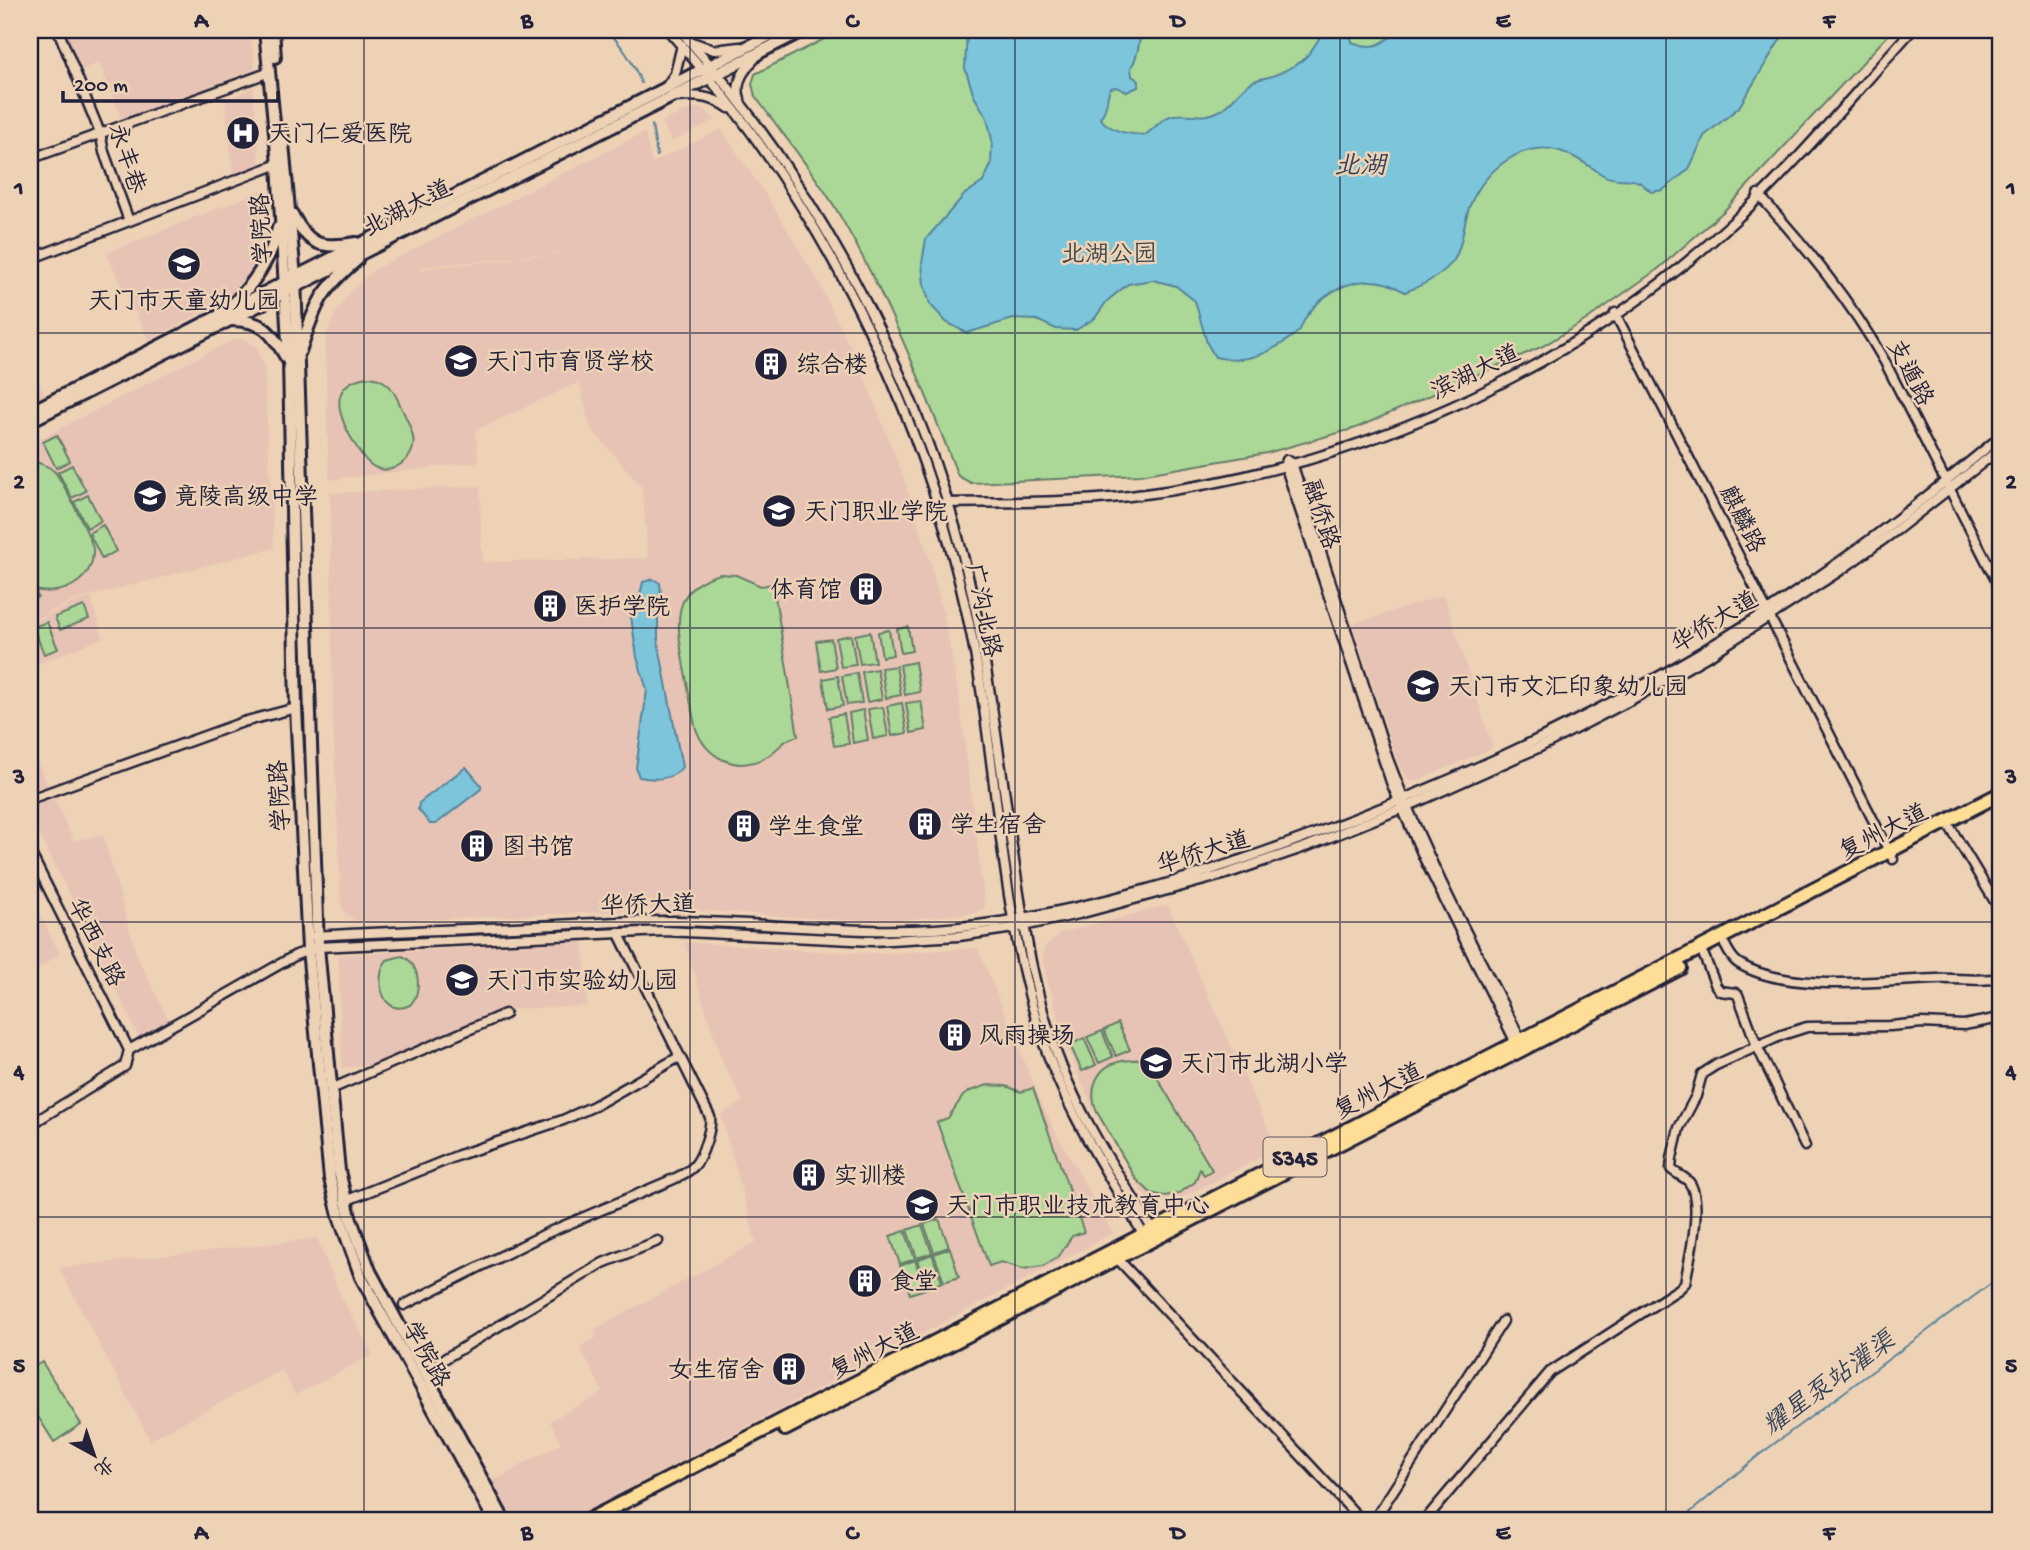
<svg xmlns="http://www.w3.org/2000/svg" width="2030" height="1550" font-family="'Gochi Hand','LXGW WenKai TC',sans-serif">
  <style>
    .built { fill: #e7c3b5; fill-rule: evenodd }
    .green { fill: #abd897; stroke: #667d69; stroke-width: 2 }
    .water { fill: #7bc5db; stroke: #57849b; stroke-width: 2 }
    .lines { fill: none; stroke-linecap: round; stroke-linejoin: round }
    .stream { stroke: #57849b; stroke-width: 2 }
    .minor-casing { stroke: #22223b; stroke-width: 13 }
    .secondary-casing { stroke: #22223b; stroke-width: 16 }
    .primary-casing { stroke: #22223b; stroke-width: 18 }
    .minor { stroke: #eed2b5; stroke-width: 8 }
    .secondary { stroke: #eed2b5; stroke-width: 10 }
    .primary { stroke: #fedd96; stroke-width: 12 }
    .grid { fill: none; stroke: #22223b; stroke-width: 2; stroke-opacity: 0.55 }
    .labels { text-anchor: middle; stroke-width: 5; stroke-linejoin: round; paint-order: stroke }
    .shield { fill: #eed2b5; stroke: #5f5760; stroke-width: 2 }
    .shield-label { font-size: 23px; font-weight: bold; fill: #22223b }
    .poi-label { font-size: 24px; fill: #22223b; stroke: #eed2b5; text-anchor: start }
    .street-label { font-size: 24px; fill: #22223b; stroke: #eed2b5 }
    .park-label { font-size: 24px; fill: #3d464d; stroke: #eed2b5 }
    .water-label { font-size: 26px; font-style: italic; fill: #34435b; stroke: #eed2b5 }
    .neatline { fill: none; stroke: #22223b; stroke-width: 2.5 }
    .grid-label { font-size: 23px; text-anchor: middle; font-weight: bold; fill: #22223b }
  </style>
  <rect width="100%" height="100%" fill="#eed2b5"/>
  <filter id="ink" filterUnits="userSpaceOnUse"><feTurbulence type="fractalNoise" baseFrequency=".0143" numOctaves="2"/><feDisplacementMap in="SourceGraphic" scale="14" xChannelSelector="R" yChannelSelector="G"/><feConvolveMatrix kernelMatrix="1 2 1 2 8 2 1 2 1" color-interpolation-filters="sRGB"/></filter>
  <g filter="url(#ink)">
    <g class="built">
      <path d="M63,30H250L255,69L122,120L99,63L81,70Z"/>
      <path d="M253,87L260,166L233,177L225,100Z"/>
      <path d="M691,108L704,109L715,120L671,142L662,122Z"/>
      <path d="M721,129L772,204L819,283L862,371L903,475L931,564L945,621L958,689L985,907L975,913L891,921L840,920L676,909L366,922L354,920L344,912L341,906L333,720L330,493L480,486L482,562L648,558L642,488L590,427L579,382L475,431L479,462L329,480L325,351L326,337L333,318L350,292L375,269L645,132L652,163ZM579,251L421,269L420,268V267Z"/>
      <path d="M263,190L268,227L267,239L260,259L248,278L232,296L219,304L149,340L106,253Z"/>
      <path d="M238,339L244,340L255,346L264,365L274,548L75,600L30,622V444L230,341Z"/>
      <path d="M30,367L45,395L30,403Z"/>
      <path d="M1444,595L1493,748L1416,781L1408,780L1399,766L1352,624Z"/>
      <path d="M91,598L103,638L30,667V624L74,602Z"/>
      <path d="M30,747L74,841L103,834L137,956L170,1022L140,1039L30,815Z"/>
      <path d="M30,895L60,954L30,973Z"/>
      <path d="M1168,905L1277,1149L1181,1198L1167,1202L1152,1201L1143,1194L1094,1111L1066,1045L1042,960L1044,947L1061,933Z"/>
      <path d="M583,941L587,1006L513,1009L390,1063L342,1068L338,955Z"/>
      <path d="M684,942L834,952L891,953L978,948L1039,1098L1055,1131L1113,1233L570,1520H512L491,1482L561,1443L550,1421L603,1392L579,1347L597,1337L593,1330L756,1242L721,1115L743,1101L722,1061Z"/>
      <path d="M317,1238L340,1294L373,1355L295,1395L282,1370L150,1440L59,1268Z"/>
    </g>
    <g class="green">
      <path d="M842,30H1893L1724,211L1658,269L1586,320L1543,346L1356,428L1267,453L1140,475L971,483L958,476C922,383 885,291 833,204C810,167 781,132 755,96L752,84L755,74Z"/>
      <path d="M367,377C375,377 381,379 387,384C394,389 397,399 401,407C410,426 424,448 401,464C374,482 360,454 349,434C336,409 331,383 367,377Z"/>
      <path d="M57,435L70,461L56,468L43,442Z"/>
      <path d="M30,461C39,463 48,465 55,472C62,480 93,541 93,550C94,581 62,597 35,590L38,597L30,601Z"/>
      <path d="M72,465L86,491L72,498L58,472Z"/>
      <path d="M88,495L101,521L87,528L74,502Z"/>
      <path d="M103,525L116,551L102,559L89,533Z"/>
      <path d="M720,574L736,575L761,586L773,584L798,736C781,740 780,749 766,757C735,774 705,757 695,726C691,706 688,686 684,667C677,626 669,587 720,574Z"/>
      <path d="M84,606L89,619L60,630L55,617Z"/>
      <path d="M47,622L58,649L44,654L33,627Z"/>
      <path d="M908,627L912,651L901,653L897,629Z"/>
      <path d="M889,630L893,655L882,657L878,632Z"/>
      <path d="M870,632L875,662L860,664L855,635Z"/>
      <path d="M851,635L856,665L841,667L836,638Z"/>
      <path d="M831,639L836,668L821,671L816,641Z"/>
      <path d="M915,662L920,692L905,695L900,665Z"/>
      <path d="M896,666L901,695L886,698L881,668Z"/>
      <path d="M877,669L882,699L867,702L862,672Z"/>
      <path d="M857,673L862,703L847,705L842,676Z"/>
      <path d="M838,676L843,706L828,709L823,679Z"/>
      <path d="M921,701L926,730L911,733L906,703Z"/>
      <path d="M902,703L907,733L892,736L887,706Z"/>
      <path d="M883,707L888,736L873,739L868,709Z"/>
      <path d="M863,710L868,740L853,743L849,713Z"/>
      <path d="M844,714L849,744L834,746L829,717Z"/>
      <path d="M402,956C420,963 423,992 410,1005C382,1019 373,977 387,960Z"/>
      <path d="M1118,1023L1130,1050L1116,1056L1104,1030Z"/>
      <path d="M1102,1031L1113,1057L1099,1063L1087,1037Z"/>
      <path d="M1084,1038L1096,1065L1082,1071L1070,1045Z"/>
      <path d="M1145,1057L1212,1170L1204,1175L1200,1169L1195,1182L1178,1194L1164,1196L1151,1193L1136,1179L1097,1112C1088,1092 1095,1068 1118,1062C1129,1059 1135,1062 1145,1057Z"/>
      <path d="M988,1085L1006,1086L1021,1092L1033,1088L1084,1232L1072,1236L1059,1256L1043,1266L1023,1269L1001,1262L989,1266L937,1122L948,1118L963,1096L970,1091Z"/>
      <path d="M939,1219L949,1247L934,1252L924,1224Z"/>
      <path d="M922,1225L932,1253L917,1258L907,1230Z"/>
      <path d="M905,1231L915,1259L900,1264L890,1236Z"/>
      <path d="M950,1248L959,1277L944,1282L934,1254Z"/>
      <path d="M932,1254L942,1282L927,1288L917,1260Z"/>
      <path d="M915,1260L925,1289L910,1294L900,1266Z"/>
      <path d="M42,1362L81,1424L54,1442L30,1404V1369Z"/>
    </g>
    <g class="water">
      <path d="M967,30H1141C1139,44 1138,56 1131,68L1132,76L1139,81L1138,87L1127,92L1116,87L1111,88C1105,96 1110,106 1100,118C1111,132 1128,134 1145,135C1153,130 1161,119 1170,116C1186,111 1202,120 1217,112C1232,105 1239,88 1254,81C1260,78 1268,78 1275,75C1305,62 1308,58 1324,30H1349L1352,42C1376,51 1381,44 1399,30H1786L1739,107L1704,136L1689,169L1663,190L1651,192C1648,189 1643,184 1639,182C1628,177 1614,182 1603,175C1589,166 1576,156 1560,151C1521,140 1486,170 1471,203C1463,220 1464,244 1454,260C1442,276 1424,285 1405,292C1399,289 1392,285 1385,283C1355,275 1323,292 1306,317C1303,321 1302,327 1299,331C1296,335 1289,338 1286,341C1262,357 1243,363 1215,357L1207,343L1195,301L1176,286L1153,280L1128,284L1107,301L1095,318L1076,330L1056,329L1037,320L1013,319L967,333L946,322L930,304L924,285L922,263L926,239L965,194L983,182L991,165L992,140L987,118L974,96L965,68Z"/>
      <path d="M653,579L660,583L661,598L658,614V641L682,767C673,780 654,780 639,777L636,768L647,690L637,657L629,604L631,600L640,595L643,582Z"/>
      <path d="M466,767L481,785V789L436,824H430L418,809L419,803Z"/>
    </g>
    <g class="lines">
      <g class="stream">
        <path d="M607,30C622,46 633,61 641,83"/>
        <path d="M652,125L657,156"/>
        <path d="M1681,1520L1759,1455L2000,1277"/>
      </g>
      <g class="minor-casing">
        <g id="minor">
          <path d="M58,30L100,133L104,152L129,221"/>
          <path d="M668,30C817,194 919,398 967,614C997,748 997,887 1036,1019C1059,1099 1103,1167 1145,1237"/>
          <path d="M680,30C823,190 933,401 976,612C991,690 1001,768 1012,847C1023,921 1033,995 1061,1065C1084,1125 1121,1178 1154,1232"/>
          <path d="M695,43L714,50L740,47"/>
          <path d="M666,87L675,74L682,45"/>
          <path d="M675,97C695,95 713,96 729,108"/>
          <path d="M740,99C734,81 745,69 757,56"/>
          <path d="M30,159L270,72"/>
          <path d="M1758,194C1806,247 1850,300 1885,362L2000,588"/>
          <path d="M30,259L278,164"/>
          <path d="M1615,313L1893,859"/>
          <path d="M944,503C1006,502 1068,503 1130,496C1350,470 1569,374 1732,223C1797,164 1853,95 1912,30"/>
          <path d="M30,799L243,722L296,708"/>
          <path d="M1947,822L2000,910"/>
          <path d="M30,852L129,1050"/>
          <path d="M315,936C381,932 448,930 514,927C569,925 624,920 678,921C778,923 878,938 978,925C1092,910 1203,875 1311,835C1479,773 1641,696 1790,596C1863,548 1932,493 2000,437"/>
          <path d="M1725,945C1728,951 1732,959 1738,963C1785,993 1881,981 1936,979C1958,978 1978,982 2000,978"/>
          <path d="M1704,956L1716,986L1720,991L1735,993L1738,995L1757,1046L1805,1146"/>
          <path d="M1518,1047L1424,858L1392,785L1285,465L1287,460L1292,463L1388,759C1425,857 1475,950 1522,1042"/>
          <path d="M331,1089L505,1014"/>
          <path d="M30,1125L125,1066L129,1050L296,955L318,947L665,931L873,941L959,936L1014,928L1079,914L1223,875L1308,846L1415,803L1540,747L1629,701L1713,653L1841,570L1898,529L2000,449"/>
          <path d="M345,1201L459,1155L563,1120L594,1106L679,1057"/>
          <path d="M1115,1256L1361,1520"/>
          <path d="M404,1305L547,1233L669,1181C678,1177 688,1173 694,1166C702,1158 712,1128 710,1117L618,932"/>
          <path d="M436,1364L603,1263L658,1241"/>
          <path d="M1374,1520L1503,1321"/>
          <path d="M1425,1520L1550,1372L1679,1289L1685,1283C1689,1261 1704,1201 1689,1182C1685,1177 1676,1174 1671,1169L1672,1158L1679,1128L1696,1096L1702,1074L1716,1065L1782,1035L1807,1027L1890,1026L1922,1023L1964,1025L2000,1018"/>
        </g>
      </g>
      <g class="secondary-casing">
        <g id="secondary">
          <path d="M265,30L278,164L289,361L296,708L308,949L330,1179L340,1219L361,1277L494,1520"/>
          <path d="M273,30L275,57"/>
          <path d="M282,132L295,277L318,947L339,1171L350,1217L370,1271L504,1520"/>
          <path d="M292,214C309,246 321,249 356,243"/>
          <path d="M231,306C254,284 271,260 278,228"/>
          <path d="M230,320C264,320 271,332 287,359"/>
          <path d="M300,351C316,305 318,293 357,260"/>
          <path d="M30,412L780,30"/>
          <path d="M30,421L804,30"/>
        </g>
      </g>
      <g class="primary-casing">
        <g id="primary">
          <path d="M785,1429L1680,968"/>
          <path d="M589,1520L2000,794"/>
        </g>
      </g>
      <use href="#minor" class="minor"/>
      <use href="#secondary" class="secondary"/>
      <use href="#primary" class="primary"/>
    </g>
  </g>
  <path class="grid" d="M364,30V1520M690,30V1520M1015,30V1520M1340,30V1520M1666,30V1520M30,333H2000M30,628H2000M30,922H2000M30,1217H2000"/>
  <defs>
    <g id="hospital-disc" transform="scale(1.75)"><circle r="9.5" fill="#22223b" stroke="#eed2b5"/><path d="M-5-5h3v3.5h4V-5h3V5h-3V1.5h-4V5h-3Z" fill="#fff"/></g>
    <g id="school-disc" transform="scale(1.75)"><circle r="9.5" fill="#22223b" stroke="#eed2b5"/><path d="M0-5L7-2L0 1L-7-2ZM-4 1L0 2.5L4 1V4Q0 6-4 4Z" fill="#fff"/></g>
    <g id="building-disc" transform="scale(1.75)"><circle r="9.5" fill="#22223b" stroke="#eed2b5"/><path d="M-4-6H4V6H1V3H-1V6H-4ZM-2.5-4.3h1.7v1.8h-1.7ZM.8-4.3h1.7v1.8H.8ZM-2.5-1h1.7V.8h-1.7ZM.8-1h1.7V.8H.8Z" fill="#fff"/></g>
    <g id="university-disc" transform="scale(1.75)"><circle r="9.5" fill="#22223b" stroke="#eed2b5"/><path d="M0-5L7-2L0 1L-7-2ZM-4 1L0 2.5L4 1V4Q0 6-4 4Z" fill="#fff"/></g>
  </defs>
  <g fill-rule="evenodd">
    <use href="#hospital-disc" x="243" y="133"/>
    <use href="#school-disc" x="184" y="264"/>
    <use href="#school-disc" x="461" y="361"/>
    <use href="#building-disc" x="771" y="364"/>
    <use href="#school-disc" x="150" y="496"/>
    <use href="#university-disc" x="779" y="511"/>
    <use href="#building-disc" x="866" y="589"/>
    <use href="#building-disc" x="550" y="606"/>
    <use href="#school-disc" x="1423" y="686"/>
    <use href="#building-disc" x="925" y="824"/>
    <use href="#building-disc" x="744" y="826"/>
    <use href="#building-disc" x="477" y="846"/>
    <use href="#school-disc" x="462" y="980"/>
    <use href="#building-disc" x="955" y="1035"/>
    <use href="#school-disc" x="1156" y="1063"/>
    <use href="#building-disc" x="809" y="1175"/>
    <use href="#school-disc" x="922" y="1205"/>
    <use href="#building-disc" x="865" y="1281"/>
    <use href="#building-disc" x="789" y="1369"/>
  </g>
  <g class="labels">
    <rect class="shield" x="1263.5" y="1137.5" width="63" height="39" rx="5"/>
    <g class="shield-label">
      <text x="1295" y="1165">S345</text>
    </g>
    <g class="poi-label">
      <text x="268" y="141">天门仁爱医院</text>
      <text x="184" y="308" text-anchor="middle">天门市天童幼儿园</text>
      <text x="486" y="369">天门市育贤学校</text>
      <text x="796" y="372">综合楼</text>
      <text x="174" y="504">竟陵高级中学</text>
      <text x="804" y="519">天门职业学院</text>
      <text x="842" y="597" text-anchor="end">体育馆</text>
      <text x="574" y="614">医护学院</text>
      <text x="1448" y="694">天门市文汇印象幼儿园</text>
      <text x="950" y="832">学生宿舍</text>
      <text x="768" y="834">学生食堂</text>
      <text x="502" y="854">图书馆</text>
      <text x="486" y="988">天门市实验幼儿园</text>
      <text x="979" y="1043">风雨操场</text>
      <text x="1180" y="1071">天门市北湖小学</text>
      <text x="834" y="1183">实训楼</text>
      <text x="946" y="1213">天门市职业技术教育中心</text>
      <text x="890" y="1289">食堂</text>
      <text x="764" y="1377" text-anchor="end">女生宿舍</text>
    </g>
    <g class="street-label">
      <text transform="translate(128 158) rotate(72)" y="8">永丰巷</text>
      <text transform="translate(407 207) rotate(-27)" y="8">北湖大道</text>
      <text transform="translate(261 229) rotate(-93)" y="8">学院路</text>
      <text transform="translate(1475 371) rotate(-26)" y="8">滨湖大道</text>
      <text transform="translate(1911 372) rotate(62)" y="8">支遁路</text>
      <text transform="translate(1322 514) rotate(72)" y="8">融侨路</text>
      <text transform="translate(1743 519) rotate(63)" y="8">麒麟路</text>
      <text transform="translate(984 610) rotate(78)" y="8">广沟北路</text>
      <text transform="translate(1714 621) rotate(-31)" y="8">华侨大道</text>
      <text transform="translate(279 796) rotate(-93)" y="8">学院路</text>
      <text transform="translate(1883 831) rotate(-27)" y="8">复州大道</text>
      <text transform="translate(1203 851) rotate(-17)" y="8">华侨大道</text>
      <text transform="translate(648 904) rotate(-1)" y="8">华侨大道</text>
      <text transform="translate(97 942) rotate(63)" y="8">华西支路</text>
      <text transform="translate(1378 1090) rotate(-27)" y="8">复州大道</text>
      <text transform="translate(874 1350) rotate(-27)" y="8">复州大道</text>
      <text transform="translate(427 1354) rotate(61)" y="8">学院路</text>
    </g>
    <g class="park-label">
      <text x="1109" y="261">北湖公园</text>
    </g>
    <g class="water-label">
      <text x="1360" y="173">北湖</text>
      <text transform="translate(1828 1382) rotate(-36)" y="9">耀星泵站灌渠</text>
    </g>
  </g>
  <rect width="2030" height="1550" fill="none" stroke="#eed2b5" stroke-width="77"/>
  <g transform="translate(94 1455) rotate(140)" stroke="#eed2b5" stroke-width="5" paint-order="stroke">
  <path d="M0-5L12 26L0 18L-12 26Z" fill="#22223b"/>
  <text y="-10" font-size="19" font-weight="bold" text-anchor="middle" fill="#22223b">北</text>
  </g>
  <path d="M63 91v10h215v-10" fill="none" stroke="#22223b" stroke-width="3.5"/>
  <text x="74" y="91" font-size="21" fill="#22223b" stroke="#eed2b5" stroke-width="5" paint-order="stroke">200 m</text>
  <rect x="38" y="38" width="1954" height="1474" class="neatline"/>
  <g class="grid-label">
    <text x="201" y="27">A</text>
    <text x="527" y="27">B</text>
    <text x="852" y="27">C</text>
    <text x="1178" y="27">D</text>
    <text x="1503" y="27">E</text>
    <text x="1829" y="27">F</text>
    <text x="19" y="194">1</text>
    <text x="2011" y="194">1</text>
    <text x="19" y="488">2</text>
    <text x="2011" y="488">2</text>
    <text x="19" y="783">3</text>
    <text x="2011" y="783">3</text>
    <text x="19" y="1078">4</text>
    <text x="2011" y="1078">4</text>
    <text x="19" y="1372">5</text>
    <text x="2011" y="1372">5</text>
    <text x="201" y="1539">A</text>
    <text x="527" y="1539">B</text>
    <text x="852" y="1539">C</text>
    <text x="1178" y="1539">D</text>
    <text x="1503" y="1539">E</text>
    <text x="1829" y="1539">F</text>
  </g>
</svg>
